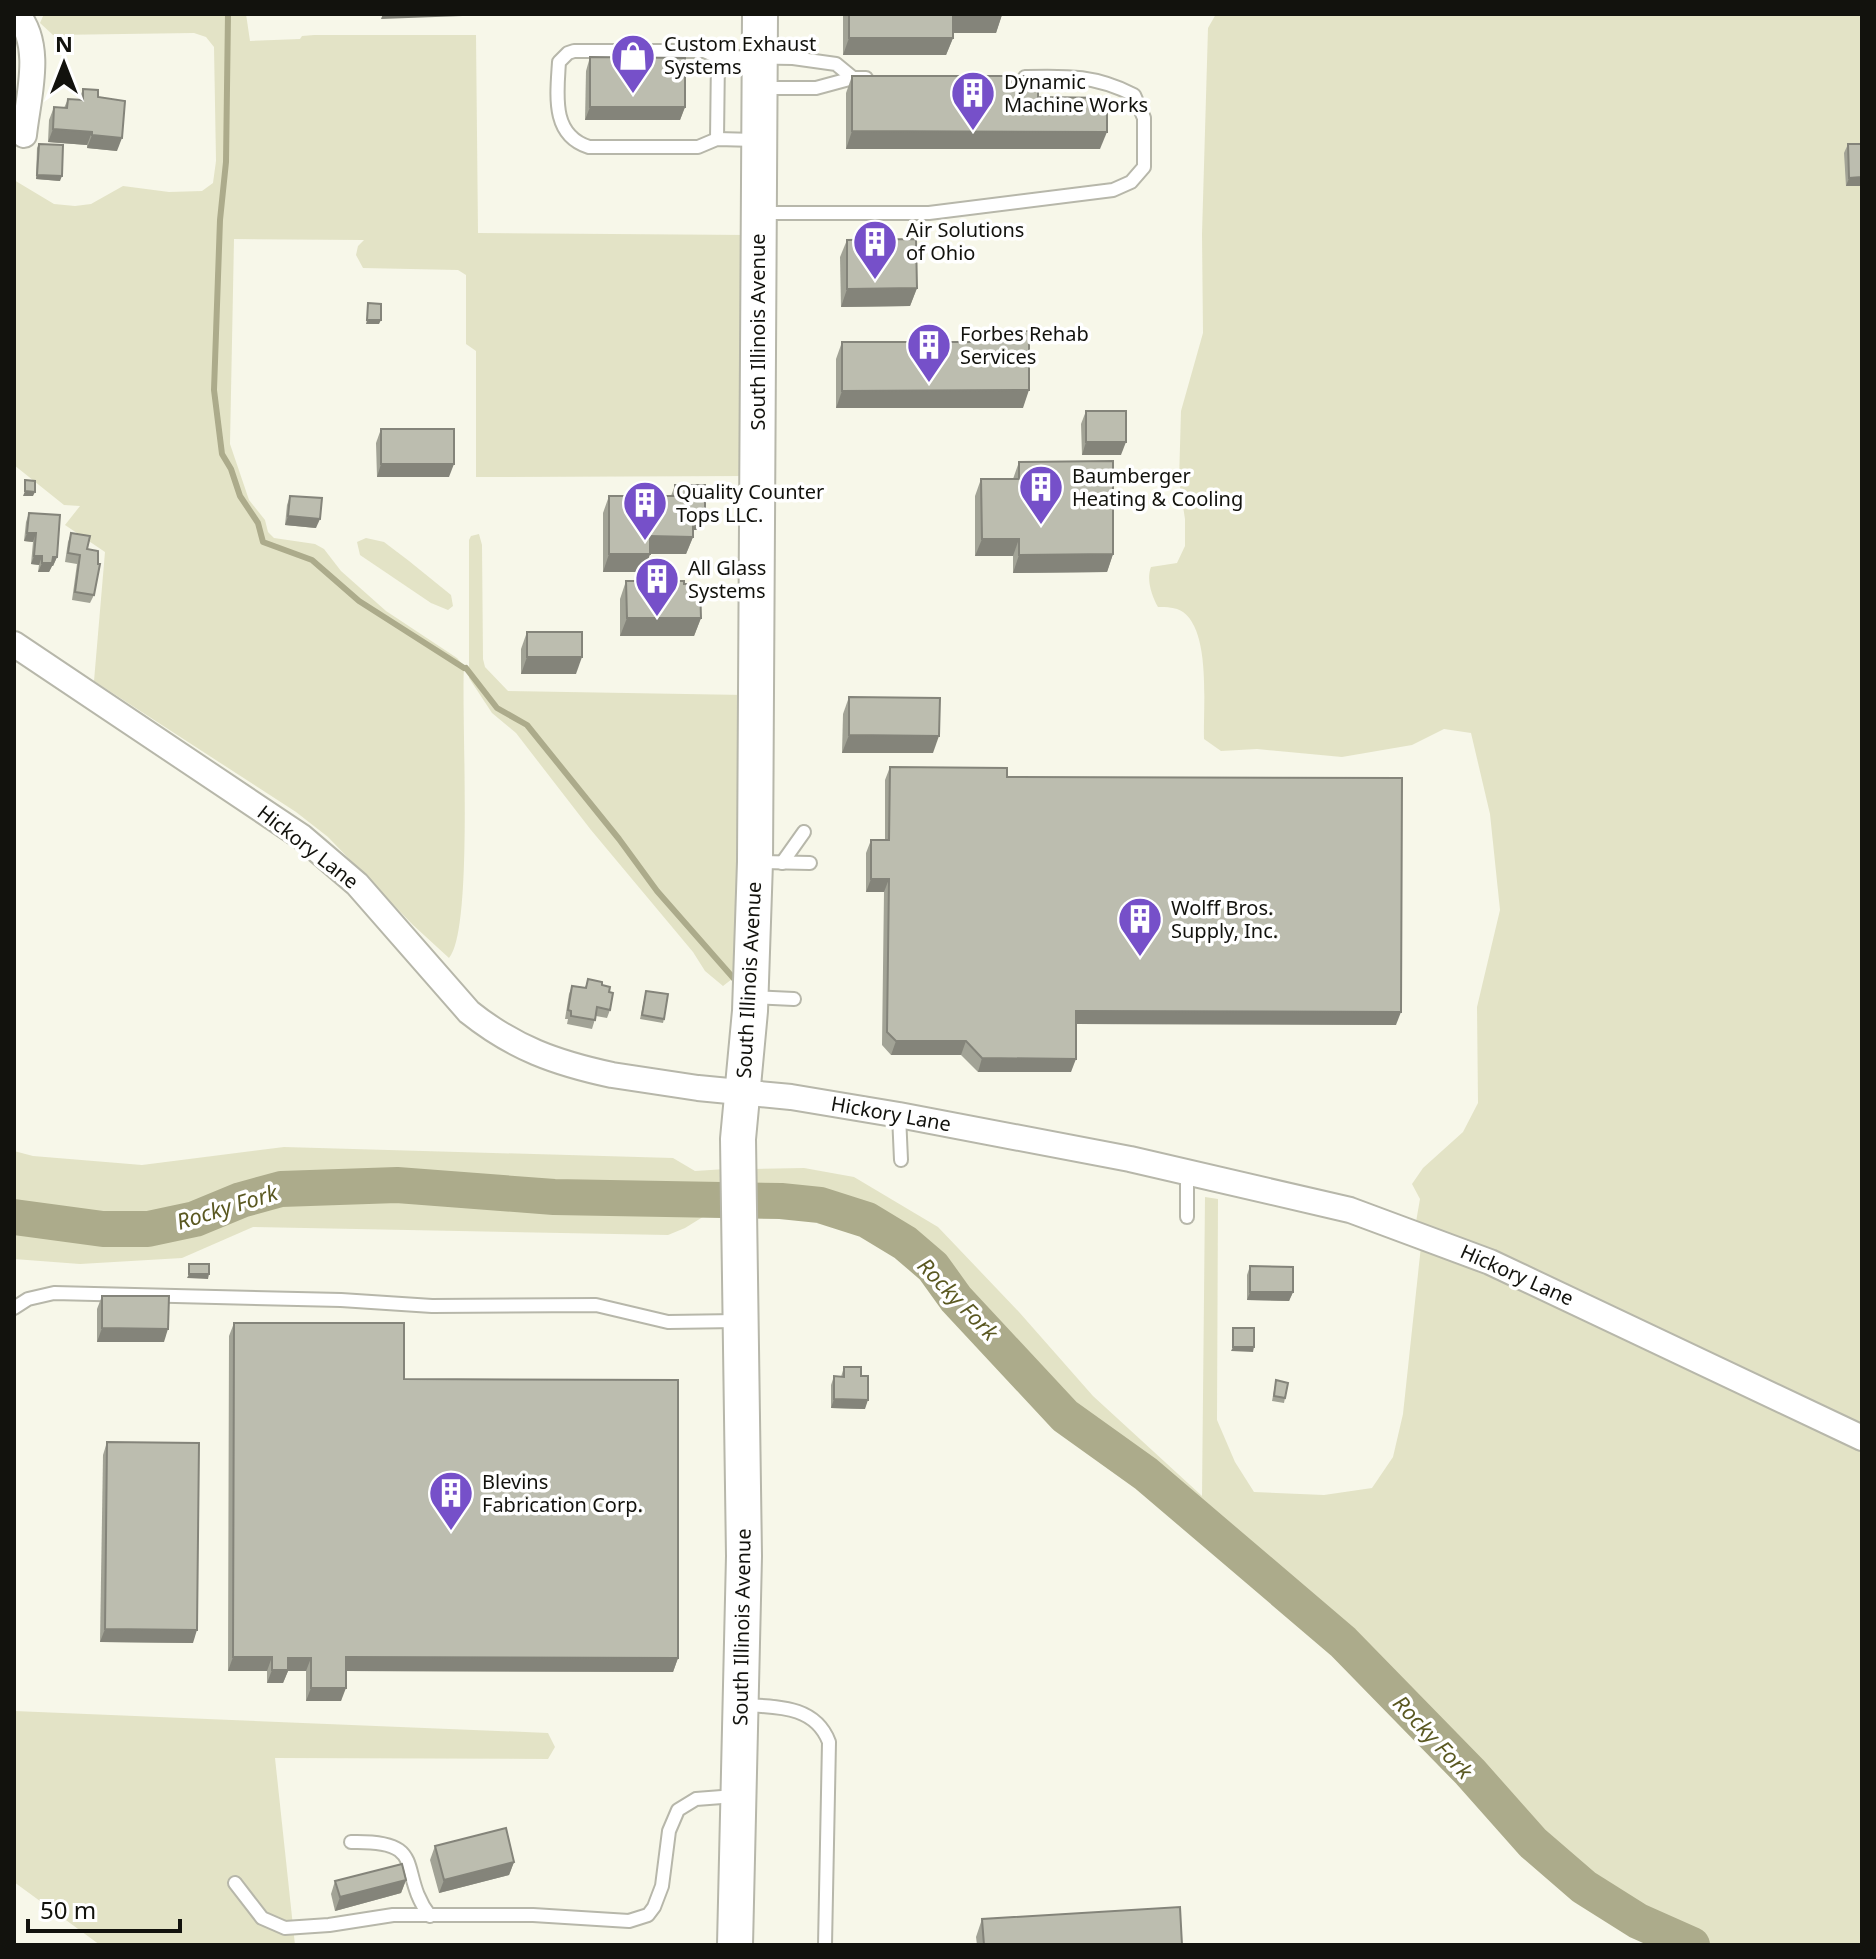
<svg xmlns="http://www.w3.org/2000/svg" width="1876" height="1959" font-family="'Noto Sans',sans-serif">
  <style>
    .green { fill: #e3e3c6 }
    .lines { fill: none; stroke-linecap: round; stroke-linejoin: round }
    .stream { stroke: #acab8b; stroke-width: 6 }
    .river { stroke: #acab8b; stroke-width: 36 }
    .service-casing { stroke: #b7b7aa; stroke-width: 16 }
    .minor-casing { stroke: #b7b7aa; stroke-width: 28 }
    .secondary-casing { stroke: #b7b7aa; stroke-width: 38 }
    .service { stroke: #fff; stroke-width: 12 }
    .minor { stroke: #fff; stroke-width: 24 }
    .secondary { stroke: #fff; stroke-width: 34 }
    .wall { fill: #a2a396 }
    .shaded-wall { fill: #84847a }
    .building { fill: #bcbdaf; stroke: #84847a; stroke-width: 2 }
    .labels { text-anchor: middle; stroke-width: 7; stroke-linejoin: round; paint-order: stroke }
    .poi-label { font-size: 20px; fill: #12120d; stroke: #fff; text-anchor: start }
    .street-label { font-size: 20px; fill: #12120d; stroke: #fff }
    .water-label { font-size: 22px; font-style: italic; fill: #5a5821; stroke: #fff }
  </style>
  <rect width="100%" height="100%" fill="#f7f7e9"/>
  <g class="green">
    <path d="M44,14H246L250,41L300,39L302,36L314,35H476L478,233L749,235L748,476L476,477V351L466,344V275L458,270L363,268L356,255L358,246L364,240L234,239L230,444L249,500L265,520L268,532L274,538L315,544L324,549L341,571L386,611L457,658L464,666C461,717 474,930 449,958L413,925L328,837L296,812L94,681L105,552L65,525L80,506L64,505L14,465V180L54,204L75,206L91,204L123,186L169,192L202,191L213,183L216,161L214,47L206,37L194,33L53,35L40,23Z"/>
    <path d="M1216,14H1862V1428L1416,1222L1420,1199L1412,1184L1423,1168L1463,1132L1478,1103L1477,1007L1500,910L1490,814L1471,733L1444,729L1412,745L1342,757L1257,749L1221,751L1204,739C1203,707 1211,632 1183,612C1175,607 1167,607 1158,607C1152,596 1146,580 1151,567L1177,563L1185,546V519L1179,481L1181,411L1203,333L1202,234L1208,28Z"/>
    <path d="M479,534L482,545L483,659L485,667L508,691L745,695L740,979H732L723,986L705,971L693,952L591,830L516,733L492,713L469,678V540L471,536Z"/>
    <path d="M366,538L384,542L409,561L451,595L453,606L448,610L431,603L360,555L357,542Z"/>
    <path d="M284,1147L673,1158L695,1171L726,1169V1215H706L685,1228L668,1235L253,1227L182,1258L80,1264L14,1259V1151L33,1156L142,1165Z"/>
    <path d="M804,1168L854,1177L938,1227L1019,1312L1093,1396L1202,1496L1205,1197L1218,1199L1217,1420L1235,1462L1254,1492L1324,1495L1372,1488L1393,1457L1403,1414L1421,1246L1492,1274L1862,1449V1945H1692L1638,1921L1584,1887L1533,1843L1470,1772L1343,1642L1146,1474L1065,1416L956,1299L933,1267L905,1243L867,1220L820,1205L752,1201V1169Z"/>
    <path d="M14,1711L548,1733L555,1747L548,1759L275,1758L295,1945H100L14,1882Z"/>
  </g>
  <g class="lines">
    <g class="stream">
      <path d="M228,14L226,162L220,220L214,390L222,454L231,469L240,496L258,523L263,542L312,560L359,601L464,668"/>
      <path d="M466,668L497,708L527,725L619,839L657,891L736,981"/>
    </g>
    <path class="river" d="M14,1217L103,1229H148L195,1219L241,1200L281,1189L397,1185L554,1197L781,1201L820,1205L867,1220L905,1243L933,1267L956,1299L1065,1416L1146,1474L1343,1642L1470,1772L1533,1843L1584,1887L1638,1921L1692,1945"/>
    <g class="service-casing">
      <g id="service">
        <path d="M762,88H816L853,78H866"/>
        <path d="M717,139L718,57"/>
        <path d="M756,140L717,139L698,147H589C551,135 557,95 559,62L568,53L574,51H704L718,57L793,58L836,64L853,78"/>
        <path d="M759,213H929L1113,190L1131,182L1144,167V118L1134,95C1095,75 1068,76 1025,77"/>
        <path d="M759,862L810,863"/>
        <path d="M782,863L804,832"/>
        <path d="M754,997L794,999"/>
        <path d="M899,1115L901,1160"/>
        <path d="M1187,1171V1217"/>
        <path d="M14,1308L28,1299L54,1293L341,1300L432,1306L596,1305L668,1322L737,1321"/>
        <path d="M743,1705C776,1707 815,1705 829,1742L825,1945"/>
        <path d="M351,1842C431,1840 396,1872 430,1916"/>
        <path d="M235,1883L262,1918L285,1928L329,1925L393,1915H533L629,1921L648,1915L654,1907L662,1886L669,1831L678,1810L696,1799L735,1796"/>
      </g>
    </g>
    <g class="minor-casing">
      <g id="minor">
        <path d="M17,14C44,46 28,97 24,135"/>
        <path d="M14,644L302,837L357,884L469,1012C514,1048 556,1063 612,1075L698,1088L791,1097L899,1115L1130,1159L1350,1210L1490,1262L1862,1438"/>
      </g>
    </g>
    <g class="secondary-casing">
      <path id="secondary" d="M735,1945L744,1556L738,1139L750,1011L755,862L760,14"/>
    </g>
    <use href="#service" class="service"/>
    <use href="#minor" class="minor"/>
    <use href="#secondary" class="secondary"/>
  </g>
  <g class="wall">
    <path d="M843,14H1002L996,33H953V38L946,55H843Z"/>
    <path d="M590,57L685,107L680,120H585L586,71Z"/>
    <path d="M852,76L1038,97L1100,149H846V93Z"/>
    <path d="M83,89L98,97L117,151L87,148V145L48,142L49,120L54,107L64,108L68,99L79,100Z"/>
    <path d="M39,144L60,181L36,179L37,148Z"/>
    <path d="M1848,144H1862V186H1846L1844,153Z"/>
    <path d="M847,240L917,288L910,306L841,307L840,257Z"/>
    <path d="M1004,331L1023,408H836V359L842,342H1000Z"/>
    <path d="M1086,411L1121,455H1082L1081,424Z"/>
    <path d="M381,429L449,477H377L376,443Z"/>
    <path d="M1019,462L1113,554L1107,572L1013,573V556H975V496L981,479H1013Z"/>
    <path d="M675,485L698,530H693V537L686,554H650L644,572H603V513L609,496H671Z"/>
    <path d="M290,496L316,528L285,525L287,505Z"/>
    <path d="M29,513L57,557L53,566H52L49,572H38L39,565L31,564L33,542L24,541L26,522Z"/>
    <path d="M71,533L87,549L94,595L90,603L72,600L77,564L65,562L68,542Z"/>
    <path d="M626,581L684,584L701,618L694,636H620V599Z"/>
    <path d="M527,632L576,674H521V649Z"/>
    <path d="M849,697L933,753H842L843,714Z"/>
    <path d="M890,767L1007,777L1396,1025L1076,1024L1071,1072H978L961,1055H891L882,1045L884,892H866V853L871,840H885V780Z"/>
    <path d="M588,979L602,985L609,992L610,1010L607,1018L596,1016L592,1029L567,1024L568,1019H565L569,994L572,986L585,988Z"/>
    <path d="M646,991L664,1019L663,1023L640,1019Z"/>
    <path d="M1250,1266L1293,1292L1289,1301L1247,1300V1275Z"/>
    <path d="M102,1296L164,1342H97V1309Z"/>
    <path d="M234,1323L404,1379L678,1658L673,1672L346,1671L341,1701H306V1671H288L283,1683H267V1671H228L229,1336Z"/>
    <path d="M844,1367L861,1376L865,1409L831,1408V1385L834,1376L841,1377Z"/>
    <path d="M1276,1380L1285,1398L1284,1403L1272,1401Z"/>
    <path d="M107,1442L193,1643L100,1642L103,1455Z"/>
    <path d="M435,1846L514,1862L509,1875L439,1893L430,1860Z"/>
    <path d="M406,1880L401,1893L335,1911L331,1894L335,1881Z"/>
    <path d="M982,1919L1182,1945H977L976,1937Z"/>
  </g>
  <g class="shaded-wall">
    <path d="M383,14H520L381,19Z"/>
    <path d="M953,15H1002L996,33H946Z"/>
    <path d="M849,38H953L946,55H843Z"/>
    <path d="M590,107H685L680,120H585Z"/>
    <path d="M53,129L92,132L87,145L48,142Z"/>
    <path d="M852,131L1107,132L1100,149H846Z"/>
    <path d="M92,135L122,138L117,151L87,148Z"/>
    <path d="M37,175L62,176L60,181L36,179Z"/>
    <path d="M1862,177V186H1846L1849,178Z"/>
    <path d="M917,288L910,306L841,307L847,289Z"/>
    <path d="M367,320H381L379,324H366Z"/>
    <path d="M1029,390L1023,408H836L842,391Z"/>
    <path d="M1086,442H1126L1121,455H1082Z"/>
    <path d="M381,464H454L449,477H377Z"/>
    <path d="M25,491L35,492L33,496H23Z"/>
    <path d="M693,512H705L698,530H687Z"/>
    <path d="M288,516L320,519L316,528L285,525Z"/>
    <path d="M27,533H36L33,542L24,541Z"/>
    <path d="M650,536L693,537L686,554H644Z"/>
    <path d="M982,539H1019L1013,556H975Z"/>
    <path d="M609,554H650L644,572H603Z"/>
    <path d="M1113,554L1107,572L1013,573L1019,555Z"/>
    <path d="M34,556H42L39,565L31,564Z"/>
    <path d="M53,557H57L53,566H52L49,572H38L42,563Z"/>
    <path d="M627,618H701L694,636H620Z"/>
    <path d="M527,657H582L576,674H521Z"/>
    <path d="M849,735L939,736L933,753H842Z"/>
    <path d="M871,879H889L884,892H866Z"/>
    <path d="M1076,1011L1401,1012L1396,1025L1071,1024Z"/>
    <path d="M896,1041H966L961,1055H891Z"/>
    <path d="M982,1058L1076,1059L1071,1072H978Z"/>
    <path d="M189,1274H209L208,1279L187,1278Z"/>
    <path d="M1250,1292H1293L1289,1301L1247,1300Z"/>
    <path d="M102,1328L168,1329L164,1342H97Z"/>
    <path d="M1233,1347H1254L1253,1352L1231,1351Z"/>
    <path d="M834,1399L868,1400L865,1409L831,1408Z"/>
    <path d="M105,1629L197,1630L193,1643L100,1642Z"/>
    <path d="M233,1657H272L267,1671H228Z"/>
    <path d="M346,1657L678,1658L673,1672L341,1671Z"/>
    <path d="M288,1658H311L306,1671H288L283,1683H267L272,1670Z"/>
    <path d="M311,1688H346L341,1701H306Z"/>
    <path d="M514,1862L509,1875L439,1893L444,1880Z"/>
    <path d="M406,1880L401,1893L335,1911L340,1897Z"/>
  </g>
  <g class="building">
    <path d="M849,14H1002V15H953V38H849Z"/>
    <path d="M590,57L685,58V107H590Z"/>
    <path d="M852,76H1038V97L1107,98V132L852,131Z"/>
    <path d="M83,89L98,90V97L125,101L122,138L92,135V132L53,129L54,107L67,108L68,99L83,100Z"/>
    <path d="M39,144L63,145L62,176L37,175Z"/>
    <path d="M1848,144H1862V177L1849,178Z"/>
    <path d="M916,239L917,288L847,289V240Z"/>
    <path d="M368,303L381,304V320H367Z"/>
    <path d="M1004,331H1029V390L842,391V342H1004Z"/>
    <rect x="1086" y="411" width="40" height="31"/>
    <rect x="381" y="429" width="73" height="35"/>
    <path d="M1113,461V554L1019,555V539H982L981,479H1019V462Z"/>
    <path d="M25,480L35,481V492L25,491Z"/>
    <path d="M675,485H705V512H693V537L650,536V554H609V496H675Z"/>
    <path d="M290,496L322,498L320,519L288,516Z"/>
    <path d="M29,513L60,515L57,557H53L52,563H42V556H34L36,533H27Z"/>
    <path d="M71,533L90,536L87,549L98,551V564H100L94,595L75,592L80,555L68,553Z"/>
    <path d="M626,581H684V584H700L701,618H627Z"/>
    <rect x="527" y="632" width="55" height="25"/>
    <path d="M849,697L940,698L939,736L849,735Z"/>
    <path d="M890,767L1007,768V777L1402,778L1401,1012L1076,1011V1059L982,1058L966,1041H896L887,1032L889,879H871V840H889Z"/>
    <path d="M588,979L602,982V985L610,987L609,992L613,993L610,1010L597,1007L595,1020L571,1016V1011L568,1010L572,986L586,988Z"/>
    <path d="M646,991L668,994L664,1019L642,1015Z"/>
    <rect x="189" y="1264" width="20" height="10"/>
    <path d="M1250,1266L1293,1267V1292H1250Z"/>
    <path d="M102,1296H169L168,1329L102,1328Z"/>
    <path d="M234,1323H404V1379L678,1380V1658L346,1657V1688H311V1658H288V1670H272V1657H233Z"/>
    <rect x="1233" y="1328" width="21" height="19"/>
    <path d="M844,1367H861V1376H868V1400L834,1399V1376L844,1377Z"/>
    <path d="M1276,1380L1288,1383L1285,1398L1274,1396Z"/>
    <path d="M107,1442L199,1443L197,1630L105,1629Z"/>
    <path d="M506,1828L514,1862L444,1880L435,1846Z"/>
    <path d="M402,1864L406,1880L340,1897L335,1881Z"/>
    <path d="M1180,1907L1182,1945H984L982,1919Z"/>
  </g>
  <defs>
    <g id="shop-pin" transform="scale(2.3)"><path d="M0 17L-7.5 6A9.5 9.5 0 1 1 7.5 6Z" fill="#7650c9" stroke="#fff"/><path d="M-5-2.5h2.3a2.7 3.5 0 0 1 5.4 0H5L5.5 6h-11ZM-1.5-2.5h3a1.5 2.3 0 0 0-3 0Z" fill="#fff"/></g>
    <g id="building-pin" transform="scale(2.3)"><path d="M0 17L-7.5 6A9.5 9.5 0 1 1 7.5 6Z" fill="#7650c9" stroke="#fff"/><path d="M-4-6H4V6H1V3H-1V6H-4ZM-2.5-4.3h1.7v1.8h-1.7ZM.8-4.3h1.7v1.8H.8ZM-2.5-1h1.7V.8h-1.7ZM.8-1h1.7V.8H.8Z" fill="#fff"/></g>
  </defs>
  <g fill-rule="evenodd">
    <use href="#shop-pin" x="633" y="56"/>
    <use href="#building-pin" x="973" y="93"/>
    <use href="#building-pin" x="875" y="242"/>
    <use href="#building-pin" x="929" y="345"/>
    <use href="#building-pin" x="1041" y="487"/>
    <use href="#building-pin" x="645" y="503"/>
    <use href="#building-pin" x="657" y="579"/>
    <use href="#building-pin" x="1140" y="919"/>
    <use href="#building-pin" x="451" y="1493"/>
  </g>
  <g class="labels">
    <g class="poi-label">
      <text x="664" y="51">Custom Exhaust<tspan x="664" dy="23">Systems</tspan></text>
      <text x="1004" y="89">Dynamic<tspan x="1004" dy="23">Machine Works</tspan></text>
      <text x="906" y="237">Air Solutions<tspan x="906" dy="23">of Ohio</tspan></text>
      <text x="960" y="341">Forbes Rehab<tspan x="960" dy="23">Services</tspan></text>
      <text x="1072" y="483">Baumberger<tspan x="1072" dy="23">Heating &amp; Cooling</tspan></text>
      <text x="676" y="499">Quality Counter<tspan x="676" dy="23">Tops LLC.</tspan></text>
      <text x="688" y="575">All Glass<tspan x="688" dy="23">Systems</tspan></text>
      <text x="1171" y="915">Wolff Bros.<tspan x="1171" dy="23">Supply, Inc.</tspan></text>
      <text x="482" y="1489">Blevins<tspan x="482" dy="23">Fabrication Corp.</tspan></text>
    </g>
    <g class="street-label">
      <text transform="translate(758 332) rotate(-90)" y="7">South Illinois Avenue</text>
      <text transform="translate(308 847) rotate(38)" y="7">Hickory Lane</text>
      <text transform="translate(749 980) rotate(-87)" y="7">South Illinois Avenue</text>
      <text transform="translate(891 1114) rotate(10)" y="7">Hickory Lane</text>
      <text transform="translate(1517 1275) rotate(24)" y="7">Hickory Lane</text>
      <text transform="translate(742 1627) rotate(-89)" y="7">South Illinois Avenue</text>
    </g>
    <g class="water-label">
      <text transform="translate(227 1207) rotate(-17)" y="8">Rocky Fork</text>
      <text transform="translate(958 1299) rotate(46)" y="8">Rocky Fork</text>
      <text transform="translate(1433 1737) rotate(47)" y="8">Rocky Fork</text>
    </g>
  </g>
  <rect width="1876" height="1959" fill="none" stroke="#12120d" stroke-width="32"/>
  <g transform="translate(64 64)" stroke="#ffffff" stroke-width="6" paint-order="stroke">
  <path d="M0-6L14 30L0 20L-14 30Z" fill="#12120d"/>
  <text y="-12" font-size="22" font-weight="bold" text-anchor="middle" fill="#12120d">N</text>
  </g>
  <path d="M28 1919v12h152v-12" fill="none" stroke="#12120d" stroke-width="4"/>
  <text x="40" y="1919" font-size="24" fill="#12120d" stroke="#ffffff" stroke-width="6" paint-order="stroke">50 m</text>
</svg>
